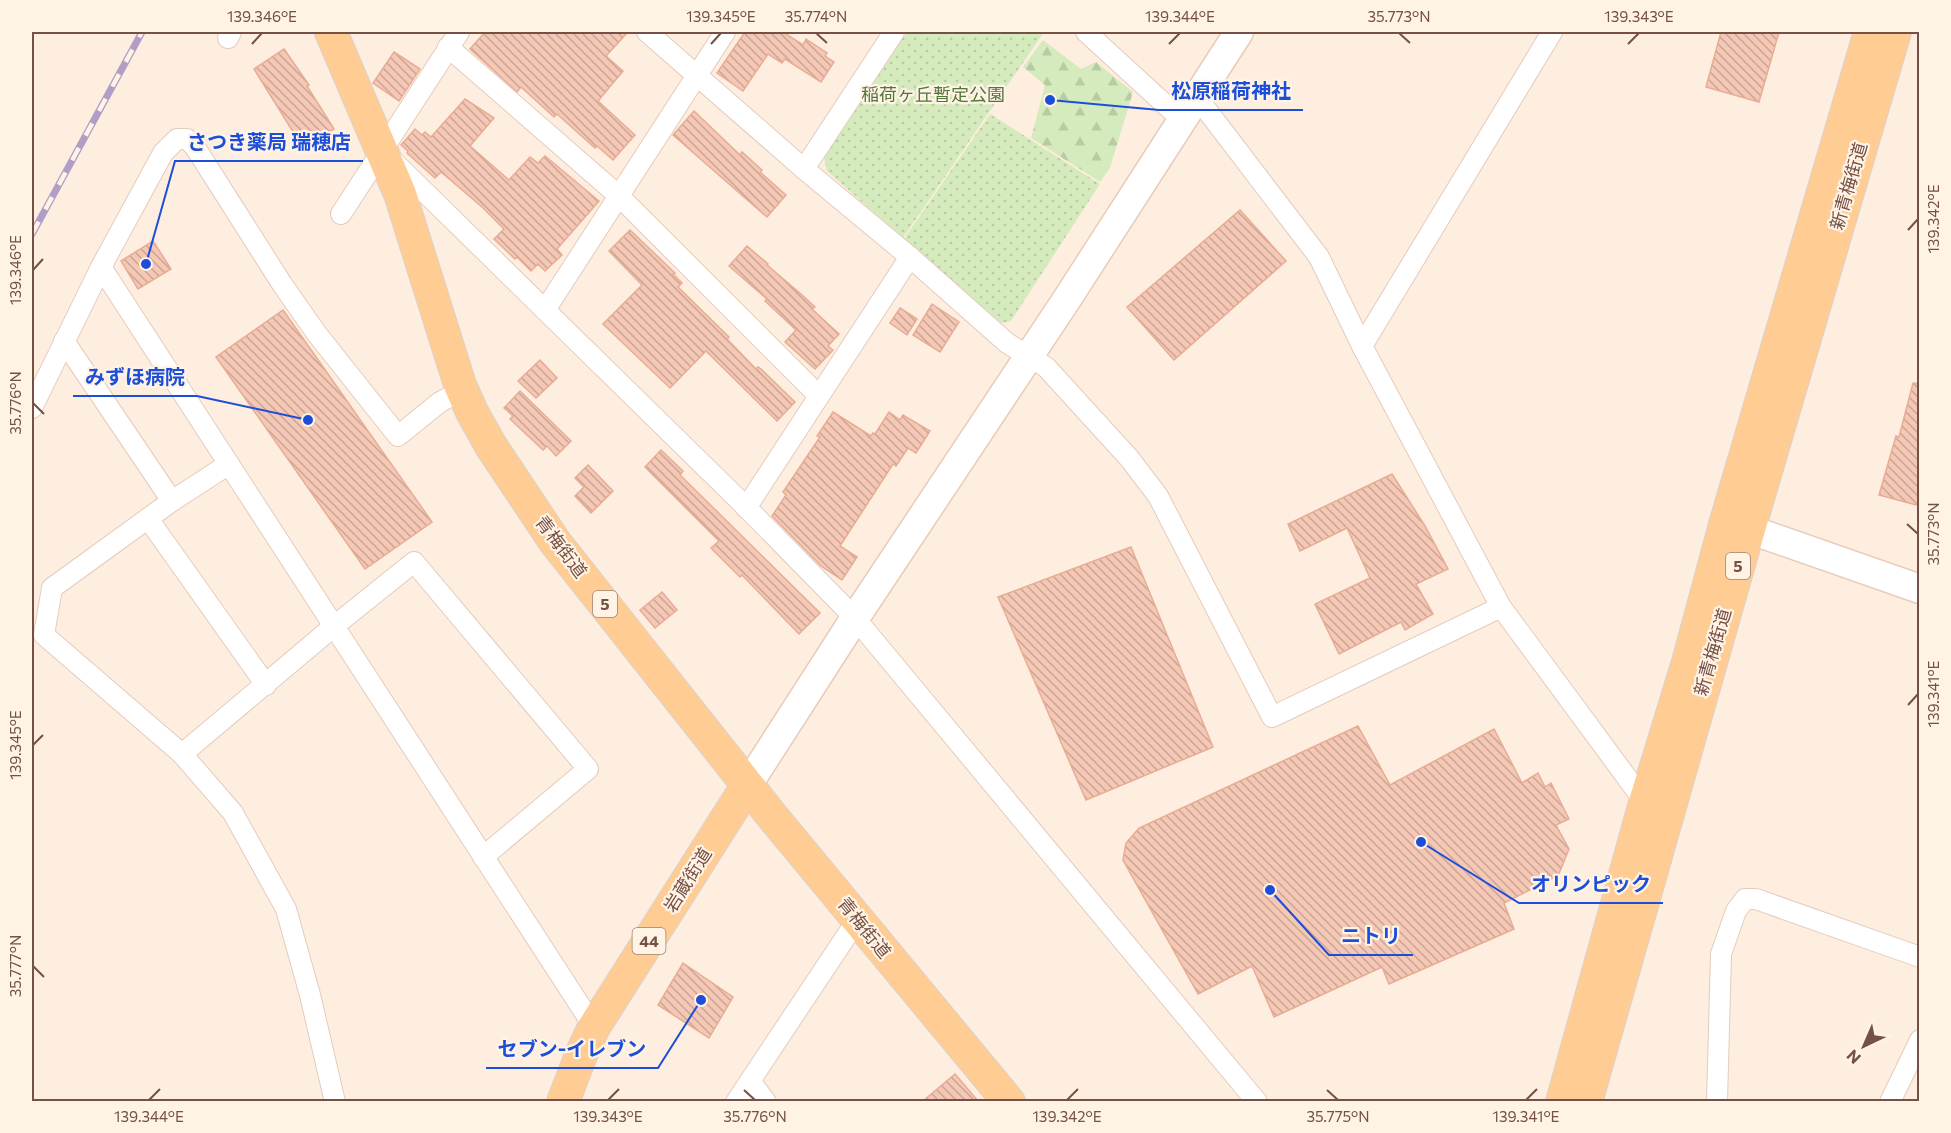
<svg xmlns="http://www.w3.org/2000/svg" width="1951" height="1133" font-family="Commissioner,'Noto Sans JP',sans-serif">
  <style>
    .grass { fill: url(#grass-dots) }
    .forest { fill: url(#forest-firs) }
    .building { fill: url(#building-back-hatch); stroke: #e8ac94; stroke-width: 1.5 }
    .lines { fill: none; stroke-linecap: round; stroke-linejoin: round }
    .street-casing { stroke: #e4cbbd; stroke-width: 22 }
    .secondary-casing { stroke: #e9cbba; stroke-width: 31 }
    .primary-casing { stroke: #dbd2cf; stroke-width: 34 }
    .street { stroke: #fff; stroke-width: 20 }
    .secondary { stroke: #fff; stroke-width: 28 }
    .primary { stroke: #ffcc94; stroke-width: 32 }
    .rail-casing { stroke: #b09ec6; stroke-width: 7 }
    .rail { stroke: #fff3e6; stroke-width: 4.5; stroke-dasharray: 14; stroke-linecap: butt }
    .ticks { fill: none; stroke: #755145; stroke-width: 2 }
    .labels { text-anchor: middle; stroke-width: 4.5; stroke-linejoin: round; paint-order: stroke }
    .shield { fill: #fff3e6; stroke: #9e8275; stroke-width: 1.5 }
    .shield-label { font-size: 16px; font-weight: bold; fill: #755145 }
    .park-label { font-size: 18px; fill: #52763b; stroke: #fff3e6 }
    .street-label { font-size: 18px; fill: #755145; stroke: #fff3e6 }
    .leader { fill: none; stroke: #1d4ed8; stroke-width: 2 }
    .callout-dot { fill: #1d4ed8; stroke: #fff3e6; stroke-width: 2 }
    .callout-label { font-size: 20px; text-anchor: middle; font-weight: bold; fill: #1d4ed8; stroke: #fff3e6; stroke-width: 4.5; stroke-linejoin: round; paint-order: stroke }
    .neatline { fill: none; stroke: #755145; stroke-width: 2 }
    .ticks-label { font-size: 15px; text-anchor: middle; fill: #755145 }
  </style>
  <defs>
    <pattern id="grass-dots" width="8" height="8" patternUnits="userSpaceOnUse" patternTransform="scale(1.5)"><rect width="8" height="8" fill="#d5ebbd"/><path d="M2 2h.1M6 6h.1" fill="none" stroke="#bacba4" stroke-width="1.8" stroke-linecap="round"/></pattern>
    <pattern id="forest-firs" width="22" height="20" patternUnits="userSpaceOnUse" patternTransform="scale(1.5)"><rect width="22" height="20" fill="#d5ebbd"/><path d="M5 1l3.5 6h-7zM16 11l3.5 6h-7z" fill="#bacba4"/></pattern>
    <pattern id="building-back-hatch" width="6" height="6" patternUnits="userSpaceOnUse" patternTransform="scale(1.5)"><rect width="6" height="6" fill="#f5c8b5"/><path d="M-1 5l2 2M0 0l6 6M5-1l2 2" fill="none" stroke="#cba595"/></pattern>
  </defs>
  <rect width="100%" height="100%" fill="#feeedf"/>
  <g class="grass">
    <path d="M907,32H1044L903,238L827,171L824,158Z"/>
    <path d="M990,114L1100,184L1011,321L1001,323L904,239Z"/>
  </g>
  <path class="forest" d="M1043,40L1081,69L1096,62L1133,92L1110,168L1100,182L1031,138L1045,85L1023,67Z"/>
  <g class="building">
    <path d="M485,32H628L606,56L623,71L598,101L635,135L613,160L597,146L595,148L557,114L554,117L521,87L517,92L470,49Z"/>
    <path d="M745,32H783L803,45L806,39L827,53L825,56L834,62L821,82L785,59L782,63L768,54L743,91L717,73Z"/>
    <path d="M1721,32H1779L1759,102L1706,87Z"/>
    <path d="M284,49L309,85L307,86L334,129L303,148L254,69Z"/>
    <path d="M394,52L420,69L399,101L373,83Z"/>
    <path d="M465,99L494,118L470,146L509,180L530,157L538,163L545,156L599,201L557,249L562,255L545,271L538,264L531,271L517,257L515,259L494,239L504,229L482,207L441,172L435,178L407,153L408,151L401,145L415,129L422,135L425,132L431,137Z"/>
    <path d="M694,111L740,155L742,152L762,170L760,172L786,195L767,217L673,135Z"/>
    <path d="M1240,210L1286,261L1174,360L1127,307Z"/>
    <path d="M630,230L675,273L673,274L682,283L678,287L729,337L727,339L756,369L758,367L761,369L795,402L777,421L706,351L670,388L603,324L642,285L609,251Z"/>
    <path d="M153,241L171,269L138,289L121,261Z"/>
    <path d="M747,246L768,264L767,265L801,294L815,307L812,309L839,334L828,346L833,350L815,369L785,342L796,330L765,301L767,299L729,266Z"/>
    <path d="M932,304L959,322L940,352L913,335Z"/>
    <path d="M900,308L917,319L907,335L890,323Z"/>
    <path d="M283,310L432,522L365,569L216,357Z"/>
    <path d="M540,360L557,378L536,398L518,381Z"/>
    <path d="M1913,383L1920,384V506L1879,495L1896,436L1899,437Z"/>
    <path d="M520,391L571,441L556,456L547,446L543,450L510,419L513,416L504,408Z"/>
    <path d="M833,412L871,436L873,433L875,434L889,412L900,420L903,415L930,431L916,453L908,448L896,466L893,464L840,546L857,557L842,580L821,566L772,516L786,495L783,492L820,437L817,436Z"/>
    <path d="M661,450L683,471L680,475L820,613L799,634L742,575L740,577L711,548L719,541L645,467Z"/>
    <path d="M588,465L613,491L591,513L575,496L584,487L575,478Z"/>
    <path d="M1392,474L1425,526L1448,569L1416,584L1433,614L1405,630L1401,622L1339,654L1315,604L1370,578L1347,528L1300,551L1288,524Z"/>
    <path d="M1131,547L1213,747L1086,800L998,597Z"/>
    <path d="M662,592L677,610L655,628L640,610Z"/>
    <path d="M1358,726L1390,785L1494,729L1522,783L1538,773L1545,787L1551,783L1569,819L1556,825L1569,849L1558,876L1504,903L1514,929L1389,984L1382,967L1274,1017L1252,966L1198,994L1123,860L1126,843L1139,828Z"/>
    <path d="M683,963L733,997L709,1038L658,1005Z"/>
    <path d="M955,1074L978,1101H923Z"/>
  </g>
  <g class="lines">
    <g class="street-casing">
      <g id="street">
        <path d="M647,32L804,169L894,32"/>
        <path d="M1086,32L1181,119"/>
        <path d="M228,38L231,32"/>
        <path d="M448,47L619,196L819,396"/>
        <path d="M1196,96L1319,257L1362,346L1501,607L1639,794L1654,803"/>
        <path d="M391,159L743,504L855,618L1257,1102"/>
        <path d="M804,169L910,257L1007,343L1046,367L1129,458L1158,496L1272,717L1501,607"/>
        <path d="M341,214L459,32"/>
        <path d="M101,267L594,1027"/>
        <path d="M545,310L725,32"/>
        <path d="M64,341L172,501"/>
        <path d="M1362,346L1552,32"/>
        <path d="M32,408L101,267L163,153L177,139H187L195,147L282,284L317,334L398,436L440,402L463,390"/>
        <path d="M229,464L172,501L52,588L44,635L182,754L233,813L286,909L310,995L335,1102"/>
        <path d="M746,508L910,257"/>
        <path d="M149,520L266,685"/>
        <path d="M182,754L333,627L414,562L588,769L483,857"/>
        <path d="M750,1081L766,1102"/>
        <path d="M736,1102L857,920"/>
        <path d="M1717,1102L1721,954L1736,911L1745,899H1756L1920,957"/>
        <path d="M1890,1102L1920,1040"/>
      </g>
    </g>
    <g class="secondary-casing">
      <g id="secondary">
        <path d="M1728,522L1920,589"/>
        <path d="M747,786L855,618L1067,299L1239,32"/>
      </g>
    </g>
    <g class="primary-casing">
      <g id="primary">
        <path d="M331,32L400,194L460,385L472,412L491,446L555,542L772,816L1009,1102"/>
        <path d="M563,1102L581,1055L594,1027L747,786"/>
        <path d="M1562,1102L1646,799L1688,662L1726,521L1870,32"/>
        <path d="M1586,1102L1749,529L1895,32"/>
      </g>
    </g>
    <use href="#street" class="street"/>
    <use href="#secondary" class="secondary"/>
    <use href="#primary" class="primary"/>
    <g class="rail-casing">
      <path id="rail" d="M32,234L142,32"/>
    </g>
    <use href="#rail" class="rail"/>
  </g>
  <path class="ticks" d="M816,33L827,43M1399,33L1410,43M252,44L262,33M711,44L721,33M1169,44L1180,33M1628,44L1639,33M1908,230L1918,219M33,270L43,259M33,403L44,414M1907,524L1918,534M1908,705L1918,694M33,745L43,735M33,966L44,977M744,1090L755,1100M1327,1090L1338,1100M149,1100L160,1089M608,1100L619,1089M1067,1100L1078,1089M1526,1100L1537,1089"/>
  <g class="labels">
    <g class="shield">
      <rect x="1726" y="553" width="24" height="26" rx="4.5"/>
      <rect x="593" y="591" width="24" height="26" rx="4.5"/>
      <rect x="632.5" y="928" width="33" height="26" rx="4.5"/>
    </g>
    <g class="shield-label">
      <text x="1738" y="572">5</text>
      <text x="605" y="610">5</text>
      <text x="649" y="947">44</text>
    </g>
    <g class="park-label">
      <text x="933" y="101">稲荷ヶ丘暫定公園</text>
    </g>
    <g class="street-label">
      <text transform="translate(1849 186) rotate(-74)" y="6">新青梅街道</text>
      <text transform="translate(561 547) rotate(53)" y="6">青梅街道</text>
      <text transform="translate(1713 652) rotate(-74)" y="6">新青梅街道</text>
      <text transform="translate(688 880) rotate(-58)" y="6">岩蔵街道</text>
      <text transform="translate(864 928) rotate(51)" y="6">青梅街道</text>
    </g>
  </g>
  <path class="leader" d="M1050 100L1159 110H1303M146 264L175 161H363M308 420L197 396H73M1421 842L1519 903H1663M1270 890L1329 955H1413M701 1000L658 1068H486"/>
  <g class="callout-dot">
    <circle cx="1050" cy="100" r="6"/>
    <circle cx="146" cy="264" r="6"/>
    <circle cx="308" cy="420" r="6"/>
    <circle cx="1421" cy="842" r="6"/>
    <circle cx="1270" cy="890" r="6"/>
    <circle cx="701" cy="1000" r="6"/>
  </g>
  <g class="callout-label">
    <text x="1231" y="98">松原稲荷神社</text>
    <text x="269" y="149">さつき薬局 瑞穂店</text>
    <text x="135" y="384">みずほ病院</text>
    <text x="1591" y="891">オリンピック</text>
    <text x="1371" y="943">ニトリ</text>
    <text x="572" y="1056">セブン-イレブン</text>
  </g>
  <rect width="1951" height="1133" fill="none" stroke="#fff3e6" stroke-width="66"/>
  <g transform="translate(1864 1046) rotate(224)" stroke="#fff3e6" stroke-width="4.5" paint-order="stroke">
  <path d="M0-4.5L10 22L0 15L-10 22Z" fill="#755145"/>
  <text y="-9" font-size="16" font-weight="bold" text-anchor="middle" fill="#755145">N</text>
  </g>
  <rect x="33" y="33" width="1885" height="1067" class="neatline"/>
  <g class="ticks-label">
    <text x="262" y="22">139.346°E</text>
    <text x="721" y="22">139.345°E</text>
    <text x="816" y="22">35.774°N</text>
    <text x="1180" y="22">139.344°E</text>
    <text x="1399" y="22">35.773°N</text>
    <text x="1639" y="22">139.343°E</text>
    <text transform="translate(1934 219) rotate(-90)" y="5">139.342°E</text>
    <text transform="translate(16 270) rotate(-90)" y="5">139.346°E</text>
    <text transform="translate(16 403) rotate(-90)" y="5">35.776°N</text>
    <text transform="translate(1934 534) rotate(-90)" y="5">35.773°N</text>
    <text transform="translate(1934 694) rotate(-90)" y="5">139.341°E</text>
    <text transform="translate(16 745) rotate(-90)" y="5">139.345°E</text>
    <text transform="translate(16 966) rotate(-90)" y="5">35.777°N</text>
    <text x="149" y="1122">139.344°E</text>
    <text x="608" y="1122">139.343°E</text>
    <text x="755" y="1122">35.776°N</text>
    <text x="1067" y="1122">139.342°E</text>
    <text x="1338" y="1122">35.775°N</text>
    <text x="1526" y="1122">139.341°E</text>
  </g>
</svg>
